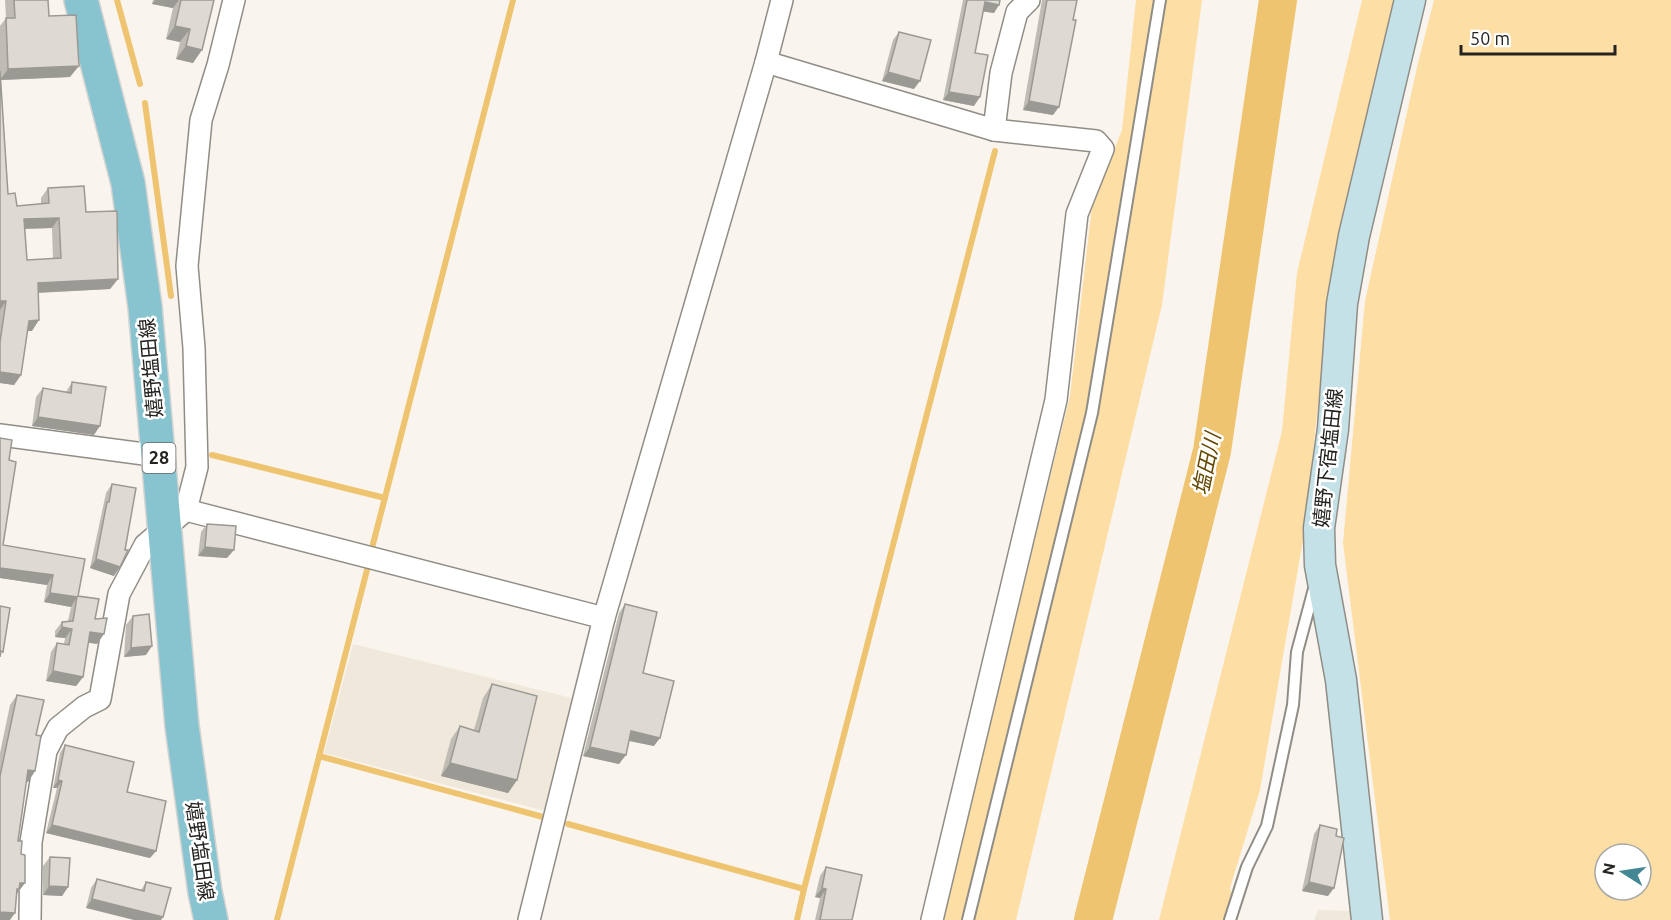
<svg xmlns="http://www.w3.org/2000/svg" width="1671" height="920" font-family="Ubuntu,'Noto Sans JP',sans-serif">
  <style>
    .built { fill: #f0e9db }
    .green { fill: #fddea4; fill-rule: evenodd }
    .lines { fill: none; stroke-linecap: round; stroke-linejoin: round }
    .stream { stroke: #efc470; stroke-width: 6 }
    .river { stroke: #efc470; stroke-width: 38 }
    .lane-casing { stroke: #908d86; stroke-width: 14 }
    .street-casing { stroke: #908d86; stroke-width: 24 }
    .secondary-casing { stroke: #908d86; stroke-width: 33 }
    .primary-casing { stroke: #d3d3d2; stroke-width: 36 }
    .lane { stroke: #fff; stroke-width: 10 }
    .street { stroke: #fff; stroke-width: 21 }
    .secondary { stroke: #c3e1e7; stroke-width: 30 }
    .primary { stroke: #88c4cf; stroke-width: 33 }
    .wall { fill: #bfbbb5; fill-rule: evenodd }
    .shaded-wall { fill: #9b9994 }
    .building { fill: #dedad3; stroke: #9b9994; stroke-width: 1.5; fill-rule: evenodd }
    .labels { text-anchor: middle; stroke-width: 5; stroke-linejoin: round; paint-order: stroke }
    .shield { fill: #fff; stroke: #666563; stroke-width: 1.5 }
    .shield-label { font-size: 18px; font-weight: bold; fill: #242320 }
    .street-label { font-size: 20px; fill: #242320; stroke: #fff }
    .water-label { font-size: 21px; font-style: italic; fill: #654801; stroke: #fff }
  </style>
  <rect width="100%" height="100%" fill="#f9f5ee"/>
  <g class="built">
    <path d="M353,644L576,699L549,812L324,753Z"/>
    <path d="M1318,910L1354,911L1355,920H1314Z"/>
  </g>
  <g class="green">
    <path d="M1136,0H1202L1162,305L1016,920H942L1070,396L1092,206L1122,130Z"/>
    <path d="M1362,0H1402L1332,277L1304,534L1260,790L1230,888L1238,920H1159L1282,431L1297,273Z"/>
    <path d="M1434,0H1671V920H1390L1343,543L1365,301L1418,63ZM1605,854H1641V890H1605Z"/>
  </g>
  <g class="lines">
    <g class="stream">
      <path d="M117,0L140,84"/>
      <path d="M145,103L171,296"/>
      <path d="M212,455L385,498"/>
      <path d="M372,548L513,0"/>
      <path d="M319,756L543,817"/>
      <path d="M568,824L804,889L797,920"/>
      <path d="M804,889L995,151"/>
      <path d="M277,920L368,566"/>
    </g>
    <path class="river" d="M1093,920L1212,451L1278,0"/>
    <g class="lane-casing">
      <g id="lane">
        <path d="M968,920L1092,413L1160,0"/>
        <path d="M1230,920L1247,867L1267,826L1293,705L1297,652L1315,585"/>
      </g>
    </g>
    <g class="street-casing">
      <g id="street">
        <path d="M766,62L994,130L1096,141L1103,149L1077,214L1056,400L932,920"/>
        <path d="M994,130L1001,73L1017,12L1029,0"/>
        <path d="M0,435L159,456"/>
        <path d="M186,510L197,467L194,348L187,266L201,120L218,65L234,0"/>
        <path d="M30,920L31,842L46,751L58,728L84,707L100,699L119,594L145,545L186,510L604,618"/>
        <path d="M529,920L604,618L766,62L782,0"/>
      </g>
    </g>
    <g class="secondary-casing">
      <path id="secondary" d="M1367,920L1341,680L1320,565L1319,528L1333,429L1342,304L1354,236L1410,0"/>
    </g>
    <g class="primary-casing">
      <path id="primary" d="M81,0L128,183L145,307L182,726L205,892L211,920"/>
    </g>
    <use href="#lane" class="lane"/>
    <use href="#street" class="street"/>
    <use href="#secondary" class="secondary"/>
    <use href="#primary" class="primary"/>
  </g>
  <g class="wall">
    <path d="M5,0H48L49,16L70,77L1,80L8,194L17,206L41,204V198L48,188L86,212L118,279L110,289L38,293L32,331H27L21,375L14,385L0,383V26L6,18ZM52,228L53,259L27,260L25,229Z"/>
    <path d="M153,0H214L193,63L176,59L180,42L166,39L173,8L152,4Z"/>
    <path d="M963,0H1000L994,13L983,11L975,53L974,106L943,100Z"/>
    <path d="M1042,0H1077L1053,115L1023,110Z"/>
    <path d="M899,32L914,89L882,81L893,40Z"/>
    <path d="M72,382L94,435L32,426L36,397L43,388L66,392Z"/>
    <path d="M0,438L9,460L3,545L85,559L78,596L95,619L97,644L88,642L83,677L76,686L46,681L51,652L57,643L64,644L65,638L55,637V631L62,622L68,621L71,607L44,602L47,585L0,578Z"/>
    <path d="M112,484L114,576L90,568L106,493Z"/>
    <path d="M207,524L227,558L198,556L201,532Z"/>
    <path d="M625,604L643,673L654,746L629,741L619,764L583,756L619,613Z"/>
    <path d="M133,616L146,655L124,657L126,625Z"/>
    <path d="M492,684L517,780L508,793L441,776L451,739L460,726L474,730L483,698Z"/>
    <path d="M17,695L36,735L35,771L28,782L26,781L18,841L25,883L17,894L0,920V753L10,705Z"/>
    <path d="M65,745L127,792L156,851L150,858L46,833L57,788H53L60,753Z"/>
    <path d="M1320,825L1336,836L1328,896L1302,891L1314,834Z"/>
    <path d="M50,857L68,887L62,896L43,895V866Z"/>
    <path d="M826,867L852,920H815L820,898L815,897L820,876Z"/>
    <path d="M97,879L141,890L146,882L171,888L86,908L91,888Z"/>
  </g>
  <g class="shaded-wall">
    <path d="M155,0H179L173,8L152,4Z"/>
    <path d="M985,2L999,5L994,13L979,11Z"/>
    <path d="M175,26L190,29L180,42L166,39Z"/>
    <path d="M186,46L202,50L193,63L176,59Z"/>
    <path d="M79,66L70,77L0,80L8,69Z"/>
    <path d="M888,72L920,81L914,89L882,81Z"/>
    <path d="M949,92L980,97L974,106L943,100Z"/>
    <path d="M1029,101L1059,107L1053,115L1023,110Z"/>
    <path d="M59,218L52,228L17,229L24,219Z"/>
    <path d="M118,279L110,289L31,293L38,283Z"/>
    <path d="M0,301H6L0,310Z"/>
    <path d="M39,320L32,331H22L29,321Z"/>
    <path d="M0,372L21,375L14,385L0,383Z"/>
    <path d="M38,417L100,426L94,435L32,426Z"/>
    <path d="M205,547L234,550L227,558L198,556Z"/>
    <path d="M96,559L120,567L114,576L90,568Z"/>
    <path d="M0,568L53,575L47,585L0,578Z"/>
    <path d="M50,593L77,597L71,607L44,602Z"/>
    <path d="M62,627L72,629L65,638L55,637Z"/>
    <path d="M90,632L104,634L97,644L84,642Z"/>
    <path d="M152,646L146,655L124,657L131,648Z"/>
    <path d="M53,671L83,677L76,686L46,681Z"/>
    <path d="M631,731L660,738L654,746L625,740Z"/>
    <path d="M590,747L626,755L619,764L583,756Z"/>
    <path d="M450,763L517,780L508,793L441,776Z"/>
    <path d="M28,770L35,771L28,782L21,780Z"/>
    <path d="M58,780L62,781L57,788H53Z"/>
    <path d="M52,825L156,851L150,858L46,833Z"/>
    <path d="M1309,882L1334,888L1328,896L1302,891Z"/>
    <path d="M20,883H25L12,899Z"/>
    <path d="M49,886L68,887L62,896L43,895Z"/>
    <path d="M822,888L826,889L820,898L815,897Z"/>
    <path d="M92,899L163,917L161,920H134L86,908Z"/>
    <path d="M0,912L15,913L10,920H0Z"/>
  </g>
  <g class="building">
    <path d="M14,0H48L49,16L76,15L79,66L8,69L6,18H15Z"/>
    <path d="M181,0H214L202,50L186,46L190,29L175,26Z"/>
    <path d="M967,0H1000L999,5L985,2L975,53L988,55L980,97L949,92Z"/>
    <path d="M1047,0H1077L1073,20H1076L1059,107L1029,101Z"/>
    <path d="M899,32L931,40L920,81L888,72Z"/>
    <path d="M0,71L8,194L15,193L17,206L49,203L48,188L84,186L86,212L117,211L118,279L38,283L39,320L29,321L21,375L0,372V342L6,301H0ZM59,218L61,258L27,260L24,219Z"/>
    <path d="M72,382L106,387L100,426L38,417L43,388L71,393Z"/>
    <path d="M0,438L12,440L9,460L16,462L3,545L85,559L78,596L99,599L95,619L107,618L104,634L90,632L83,677L53,671L57,643L69,645L72,629L62,627V622L73,621L77,597L50,593L53,575L0,568Z"/>
    <path d="M112,484L136,488L125,550H128L120,567L96,559L107,502H109Z"/>
    <path d="M207,524L236,526L234,550L205,547Z"/>
    <path d="M625,604L657,612L643,673L674,681L660,738L631,731L626,755L590,747Z"/>
    <path d="M0,606L10,608L3,652L1,651L0,657Z"/>
    <path d="M149,614L152,646L131,648L133,616Z"/>
    <path d="M492,684L537,696L517,780L450,763L460,726L479,732Z"/>
    <path d="M17,695L44,700L36,735L41,736L35,771L28,770L18,841H22L21,854L25,855V883H20L19,889H17L15,913L0,912V776Z"/>
    <path d="M65,745L134,762L127,792L166,801L156,851L52,825L62,781L58,780Z"/>
    <path d="M1320,825L1337,829L1336,836L1344,838L1334,888L1309,882Z"/>
    <path d="M50,857L70,858L68,887L49,886Z"/>
    <path d="M826,867L862,875L852,920H820L826,889L822,888Z"/>
    <path d="M97,879L144,891L146,882L171,888L163,917L92,899Z"/>
  </g>
  <g class="labels">
    <rect class="shield" x="142.5" y="443" width="33" height="30" rx="4.5"/>
    <g class="shield-label">
      <text x="159" y="464">28</text>
    </g>
    <g class="street-label">
      <text transform="translate(151 368) rotate(-95)" y="7">嬉野塩田線</text>
      <text transform="translate(1328 458) rotate(-84)" y="7">嬉野下宿塩田線</text>
      <text transform="translate(200 851) rotate(82)" y="7">嬉野塩田線</text>
    </g>
    <g class="water-label">
      <text transform="translate(1207 464) rotate(-78)" y="7">塩田川</text>
    </g>
  </g>
  <g transform="translate(1623 872) rotate(282)"><circle r="28" fill="#ffffff" stroke="#a7a7a6" stroke-width="1.5"/>
  <path d="M0-4.5L10 22L0 15L-10 22Z" fill="#438795"/>
  <text y="-9" font-size="16" font-weight="bold" text-anchor="middle" fill="#242320">N</text>
  </g>
  <path d="M1461 45v9h154v-9" fill="none" stroke="#242320" stroke-width="3"/>
  <text x="1470" y="45" font-size="18" fill="#242320" stroke="#ffffff" stroke-width="4.5" paint-order="stroke">50 m</text>
</svg>
